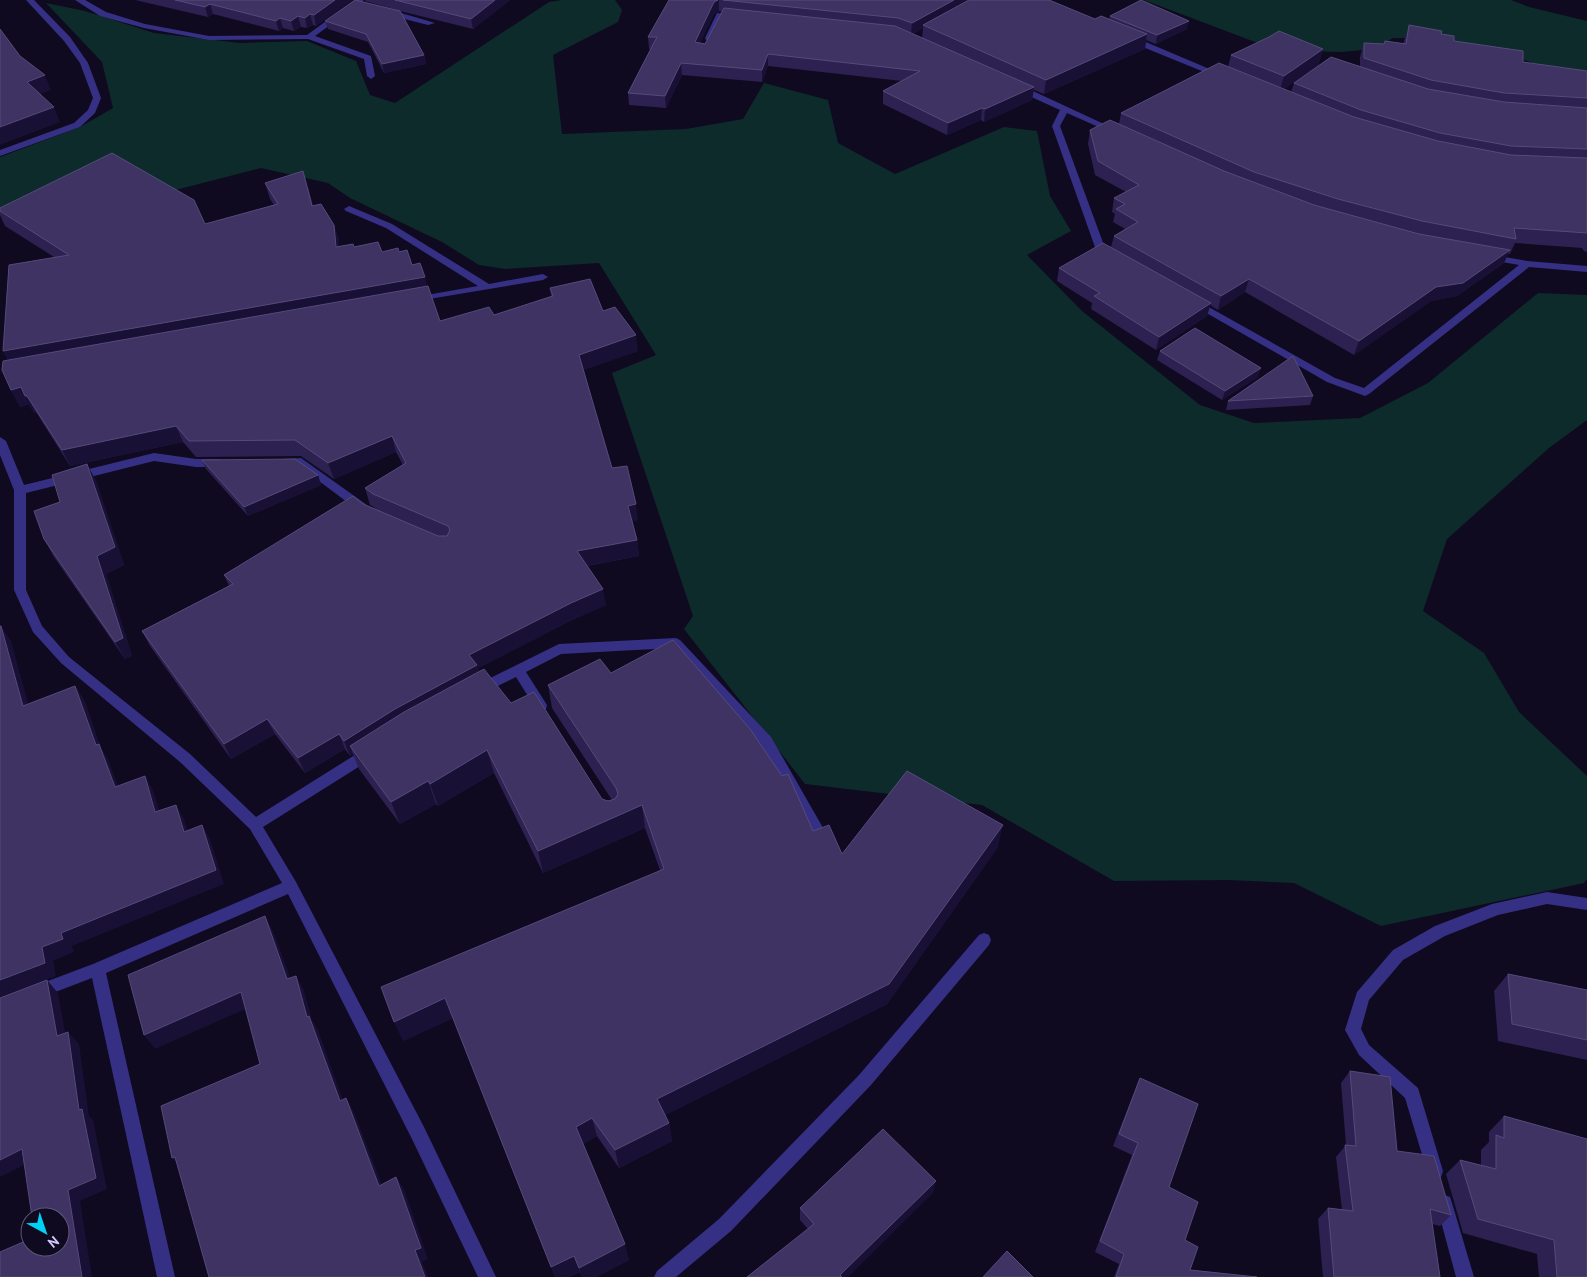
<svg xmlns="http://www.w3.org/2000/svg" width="1587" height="1277" font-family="'PT Sans',sans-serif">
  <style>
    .green { fill: #0d2b2b }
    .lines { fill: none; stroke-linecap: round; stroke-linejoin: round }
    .minor { fill: #363085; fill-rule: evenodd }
    .wall { fill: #2c2150; fill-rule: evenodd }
    .shaded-wall { fill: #191035 }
    .building { fill: #3e3363; stroke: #554b7b }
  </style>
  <rect width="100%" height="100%" fill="#0f0a20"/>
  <g class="green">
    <path d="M562,0H615L622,10L618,22L553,55L562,134L686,129L743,119L764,83L828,100L838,143L895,174L1004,127L1037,131L1050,196L1071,231L1027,255L1082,311L1200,405L1254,423L1360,418L1428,383L1538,293L1587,295V420L1549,448L1447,539L1423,611L1484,653L1519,712L1587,776V879L1584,883L1381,926L1294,883L1229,880L1114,881L982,805L805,784L684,629L693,616L612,373L656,355L599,263L505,269L479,265L442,242L350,198L328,183L261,168L164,193L0,212V157L80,127L113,108L102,62L46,3L85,11L154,33L240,43L307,41L356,61L370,95L395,103L549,2Z"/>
    <path d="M1144,0H1511L1529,7L1587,21V81L1521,59L1435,38H1393L1374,49L1341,52L1301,51L1255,42Z"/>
  </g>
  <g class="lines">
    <g class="minor">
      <path d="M26,0H34L70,37L88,63L101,98L95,113L80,127L0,156V150L74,123L88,110L93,98L80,63L64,41Z"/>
      <path d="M75,0H85L106,12L145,24L209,36L307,35L355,0H364L315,36L371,56L375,76L371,79L367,76L364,59L308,39L209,40L144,28L100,16Z"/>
      <path d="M385,10H391L435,23L428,25L385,14Z"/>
      <path d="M717,13L737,15L741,17L737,19L723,18L712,40H706L705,38Z"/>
      <path d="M1128,37H1134L1226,76L1219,78L1128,41Z"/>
      <path d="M1014,85H1020L1119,131L1115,134L1112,133L1067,113L1060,126L1105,248L1114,254V258H1108L1096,250L1052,126L1060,110L1014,89Z"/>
      <path d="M349,206L392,224L489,284L543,274L548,277L543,280L411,302V298L415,297L478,286L386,228L346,211L344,209Z"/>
      <path d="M1488,254L1527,261L1587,266V272L1529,267L1369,394L1365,396L1327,382L1189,303L1190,301H1198L1335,378L1364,388L1519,265L1485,259V255Z"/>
      <path d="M0,437L6,441L24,485L154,453L196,459H220L226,463L220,467H196L154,461L26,493V590L42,626L69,657L190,754L256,817L366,748L371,747L376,748L378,752L376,756L263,827L296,882L424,1127L496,1277H478L412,1139L288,894L106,973L175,1277H157L92,978L37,999L32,997L29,992L32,987L93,964L282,883L250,829L180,762L61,663L33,632L14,590V490L0,455Z"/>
      <path d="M301,458L367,505L369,508L367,511H359L299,466L283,467L277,463L283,459Z"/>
      <path d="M676,638L680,640L771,737L822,826L824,830L822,834L817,836L812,834L761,745L673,648L561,654L526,672L547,705L546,709L541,710L536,709L516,677L479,695L474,694L473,690L474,686L559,644Z"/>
      <path d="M1547,892L1587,898V910L1547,904L1498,915L1445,936L1403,960L1369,1000L1361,1029L1369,1045L1418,1088L1443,1171L1441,1177L1435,1179L1429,1177L1427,1171L1405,1098L1359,1055L1345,1030L1357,992L1393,950L1435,926L1492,904Z"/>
      <path d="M984,933L989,935L991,940L989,945L871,1085L731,1231L676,1277H654L657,1271L719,1219L859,1075L979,935Z"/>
      <path d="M1444,1195L1450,1197L1452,1203L1474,1277H1456L1436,1203L1438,1197Z"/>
    </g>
  </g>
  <g class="wall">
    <path d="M135,0H352L316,26L313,25L307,28L301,27L294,31L283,28L279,31L213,14L208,17Z"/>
    <path d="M365,0H510L473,29L400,11L424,55L426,64L384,73L368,42L328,29L325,21L397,10L365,1Z"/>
    <path d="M669,0H1000L1095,19H1109L1110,16L1187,29L1156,44L1146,40L1145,49L1044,94L1034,90L1032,100L984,122L981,120L947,135L883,104V91L902,81L768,66L762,82L682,75L666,108L629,105L628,93L651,49H649L648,37ZM719,11L722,12L705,44L700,43L714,14ZM923,28L922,38L913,34Z"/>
    <path d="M1409,25L1441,34L1454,41L1523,62L1587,71V252L1584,251L1582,248L1515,243L1510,254H1508L1504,263L1457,296L1431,301L1354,355L1245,292L1218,310L1210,305L1207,316L1156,350L1091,309L1092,303L1057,281L1059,268L1111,247L1114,236L1125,229L1113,222L1115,214L1112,212L1114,198L1126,192L1095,175L1088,144L1090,130L1119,124L1121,113L1228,67L1231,55L1323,49L1318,66L1284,89L1291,92L1294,83L1360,66V57L1364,43L1384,44L1385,41L1403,44Z"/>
    <path d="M265,183L308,187L313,206L334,225L339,241V247H354L382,252H399L412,265L427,286L440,321L494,315L551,296L550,288L603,311L638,351L583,370L612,468L638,520L632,521L637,540L639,556L587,566L606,605L574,619L478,668L479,672L511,703L602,799L608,801L612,800L552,708L548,685L611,673L842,854L998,847L887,1004L665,1115L669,1123L672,1141L619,1168L597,1136L583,1144L629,1260L596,1277H582L580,1272L569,1277H555L453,1018L403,1041L660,870L645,828L543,873L494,773L438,806L436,804L400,824L359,769L353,754L350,756L345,749L305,773L275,734L231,759L150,646L142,631L229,586L224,575L363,504L377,509L370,505L365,488L403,465L396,452L334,479L301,456L196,457L183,442L70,466L36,412L34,413L29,404L20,407L11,390L8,360L3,351L54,257L5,226L0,215V208L205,224L274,205L270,199Z"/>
    <path d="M1160,351L1258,377L1222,400L1157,360Z"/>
    <path d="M1313,396L1310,405L1226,410L1228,401Z"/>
    <path d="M202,460L318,475L321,485L248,516L206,469Z"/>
    <path d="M87,464L96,481L124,565L106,574L132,656L125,659L54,557L44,539L60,502Z"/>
    <path d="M1508,974L1587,990V1060L1498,1041L1494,991Z"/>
    <path d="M1350,1071L1397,1151L1451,1215L1440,1226L1432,1224L1440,1277H1323L1318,1219L1328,1208L1342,1210L1336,1157L1346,1145L1341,1083Z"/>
    <path d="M1140,1078L1169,1187L1185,1240L1190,1270L1257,1277H1114L1119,1264L1095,1252L1132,1155L1113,1146Z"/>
    <path d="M1504,1116L1587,1277H1539L1537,1254L1463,1233L1446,1174L1460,1160L1481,1165V1150L1489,1142V1132Z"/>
    <path d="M933,1193L808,1229L800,1220V1208Z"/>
  </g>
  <g class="shaded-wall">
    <path d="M335,0H352L316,26L314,15Z"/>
    <path d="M495,0H510L473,29L471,19Z"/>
    <path d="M718,0H719V11L714,14L695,54V42L714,2Z"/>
    <path d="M954,0H971L923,25V28L911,35L912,23Z"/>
    <path d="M210,4L213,14L208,17L205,7Z"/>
    <path d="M310,14L313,25L307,28L305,18Z"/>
    <path d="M298,16L301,27L294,31L291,21Z"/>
    <path d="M280,18L283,28L279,31L276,21Z"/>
    <path d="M1189,21L1187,29L1156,44L1157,35Z"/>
    <path d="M1147,34L1145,49L1044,94L1046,80Z"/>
    <path d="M1323,49L1318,66L1279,93L1284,76Z"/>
    <path d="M768,54V66L762,82V70Z"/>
    <path d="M424,55L426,64L384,73L382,64Z"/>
    <path d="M681,63L682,75L666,108L665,96Z"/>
    <path d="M45,75L51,90L34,97L27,82Z"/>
    <path d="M1034,87L1032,100L984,122L985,109Z"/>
    <path d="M54,107L60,122L0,145V127Z"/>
    <path d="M982,108L981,120L947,135L948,123Z"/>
    <path d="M334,225L339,241L341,264L336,247Z"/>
    <path d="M1510,250L1504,263L1457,296L1431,301L1354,355L1359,341L1436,287Z"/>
    <path d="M425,277L429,293L12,367L3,351Z"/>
    <path d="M1249,279L1245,292L1218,310L1221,296Z"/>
    <path d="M1211,303L1207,316L1156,350L1159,337Z"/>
    <path d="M636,335L638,351L581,371L579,355Z"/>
    <path d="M1261,368L1258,377L1222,400L1225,391Z"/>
    <path d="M21,387L27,396L36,412L34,413L29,404L20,407L11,390Z"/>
    <path d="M176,426L183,442L70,466L62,450Z"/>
    <path d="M392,436L396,452L334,479L328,463Z"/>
    <path d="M87,464L96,481L124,565L106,574L132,656L125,659L115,642L97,556Z"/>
    <path d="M318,475L321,485L248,516L244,507Z"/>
    <path d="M636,504L638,520L630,522L628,506Z"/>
    <path d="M637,540L639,556L579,567L577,551Z"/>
    <path d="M603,589L606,605L574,619L478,668L481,681L350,746L353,754L350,756L344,741L395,709L469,655L571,603Z"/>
    <path d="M1,626L11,641L33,721L23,706Z"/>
    <path d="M75,686L85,701L101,748L108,759L124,802L115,787L96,745Z"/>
    <path d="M267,719L275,734L231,759L224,744Z"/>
    <path d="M339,734L345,749L305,773L298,758Z"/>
    <path d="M487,750L494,773L438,806L430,784Z"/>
    <path d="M145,776L153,790L164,827L155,812Z"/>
    <path d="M428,781L436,804L400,824L391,802Z"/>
    <path d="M176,805L184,819L192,846L184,832Z"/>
    <path d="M642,805L645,828L543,873L538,851Z"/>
    <path d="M202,825L210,839L224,884L72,946L74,952L53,961L56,976L0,997V980Z"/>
    <path d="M1003,825L998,847L887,1004L661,1117L657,1099Z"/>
    <path d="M265,916L273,931L296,993L287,979Z"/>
    <path d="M296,976L304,990L312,1020L318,1030L348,1115L340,1101L307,1017Z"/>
    <path d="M47,980L58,993L68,1049L57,1036Z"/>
    <path d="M241,992L250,1007L155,1049L144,1035Z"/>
    <path d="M445,998L453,1018L403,1041L394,1022Z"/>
    <path d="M68,1032L79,1044L89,1116L93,1120L107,1189L80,1201L92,1277H82L68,1190L79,1110Z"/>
    <path d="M346,1098L354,1112L387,1198L379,1186Z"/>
    <path d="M592,1118L597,1136L581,1145L576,1127Z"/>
    <path d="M669,1123L672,1141L619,1168L615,1150Z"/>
    <path d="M22,1149L34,1160L0,1177V1160Z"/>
    <path d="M175,1157L183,1170L172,1158Z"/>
    <path d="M396,1177L404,1189L428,1259L422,1262L428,1277H425L415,1250Z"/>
    <path d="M936,1181L933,1193L848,1277H840V1275Z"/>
    <path d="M625,1244L629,1260L596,1277H582L579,1268Z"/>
    <path d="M574,1256L580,1272L569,1277H555L551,1267Z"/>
  </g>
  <g class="building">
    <path d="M175,0H335L314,15L310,14L305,18L298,16L291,21L280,18L276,21L210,4L205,7Z"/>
    <path d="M355,0L400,11L424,55L382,64L366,34L325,21Z"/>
    <path d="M395,0H495L471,19Z"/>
    <path d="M669,0H718L714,2L695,42L705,44L724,8L895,26L1034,87L985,109L982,108L948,123L883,91L920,71L768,54L762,70L681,63L665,96L628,93L657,37H648Z"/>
    <path d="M723,0H954L912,23L898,18Z"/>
    <path d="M969,0H1049L1095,19L1101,16L1147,34L1046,80L923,25Z"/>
    <path d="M1141,0L1189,21L1157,35L1110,16Z"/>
    <path d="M1409,25L1442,31L1441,34L1454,36V41L1523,51V62L1587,71V98L1504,93L1431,80L1364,58V43L1384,44L1385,41L1406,44Z"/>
    <path d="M0,29L20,56L45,75L27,82L54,107L0,127Z"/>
    <path d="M1279,31L1323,49L1284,76L1231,55L1269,37Z"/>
    <path d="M1331,57L1428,89L1504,102L1587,108V149L1511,146L1440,133L1361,110L1294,83Z"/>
    <path d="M1219,63L1354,117L1438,141L1511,155L1587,158V233L1514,228L1516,239L1422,221L1338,199L1254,172L1121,113Z"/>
    <path d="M1110,120L1224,171L1314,205L1419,234L1510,250L1463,283L1436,287L1359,341L1249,279L1221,296L1114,236L1138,222L1116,209L1125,204L1114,198L1139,185L1098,161L1090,130Z"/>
    <path d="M112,153L194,200L205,224L278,204L265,183L303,171L312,206L321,204L334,225L336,247L353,244L354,247L378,242L382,252L398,248L399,252L407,250L412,265L420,263L425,277L3,351L9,265L69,255L0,211V208Z"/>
    <path d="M1103,243L1211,303L1159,337L1094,296L1100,293L1059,268Z"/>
    <path d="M590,279L603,311L615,307L636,335L579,355L612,468L627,466L636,504L628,506L637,540L577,551L603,589L571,603L469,655L477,665L395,709L344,741L339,734L298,758L267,719L224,744L142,631L233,584L224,575L353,496L363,504L438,536H447L450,530L448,526L373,494L365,488L406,463L392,436L328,463L295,440L189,441L176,426L62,450L27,396H25L21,387L11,390L2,370L3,361L428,286L440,321L489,307L494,315L553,296L550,288Z"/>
    <path d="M1195,328L1261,368L1225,391L1160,351Z"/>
    <path d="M1293,356L1313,396L1228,401Z"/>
    <path d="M295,459L318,475L244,507L202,460Z"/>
    <path d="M87,464L115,547L97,556L123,638L115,642L44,539L34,511L60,502L52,475Z"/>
    <path d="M0,626H1L23,706L75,686L96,745L99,744L115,787L145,776L155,812L176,805L184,832L202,825L216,870L61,933L63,939L42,947L45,963L0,980Z"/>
    <path d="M673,640L750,729L782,776L788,774L813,831L829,825L842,854L907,771L1003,825L889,984L657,1099L669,1123L615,1150L592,1118L576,1127L625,1244L579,1268L574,1256L551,1267L445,998L394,1022L381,987L664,869L642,805L538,851L487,750L430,784L428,781L391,802L350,746L404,712L484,669L511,703L534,692L602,799L608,801L615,799L618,794L616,788L548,685L600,659L611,673Z"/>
    <path d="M265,916L287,979L296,976L307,1017L309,1016L340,1101L346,1098L379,1186L396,1177L421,1248L415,1250L425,1277H209L175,1157L172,1158L161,1106L260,1064L241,992L144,1035L128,975Z"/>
    <path d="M1508,974L1587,990V1040L1512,1024Z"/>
    <path d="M47,980L57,1036L68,1032L79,1110L82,1109L96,1178L68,1190L82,1277H0V1252L30,1239V1247H60V1217H32L22,1149L0,1160V998Z"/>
    <path d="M1350,1071L1390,1077L1397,1151L1434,1156L1451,1215L1430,1209L1440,1277H1334L1328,1208L1353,1211L1345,1145L1356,1146Z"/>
    <path d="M1140,1078L1198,1104L1169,1187L1198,1202L1185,1240L1198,1247L1190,1270L1257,1277H1116L1124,1254L1100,1241L1138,1143L1119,1134Z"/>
    <path d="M1504,1116L1587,1139V1277H1557L1554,1240L1478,1219L1460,1160L1496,1169V1135L1504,1138Z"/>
    <path d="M883,1129L936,1181L840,1275L842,1277H747L814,1224L800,1208Z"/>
    <path d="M1007,1251L1033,1277H983Z"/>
  </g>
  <g transform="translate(45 1232) rotate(140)"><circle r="24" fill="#0f0a20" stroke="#5d5779"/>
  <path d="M0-4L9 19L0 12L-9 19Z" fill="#00d2f5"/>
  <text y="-8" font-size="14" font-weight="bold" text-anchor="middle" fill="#d2caff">N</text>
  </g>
</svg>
